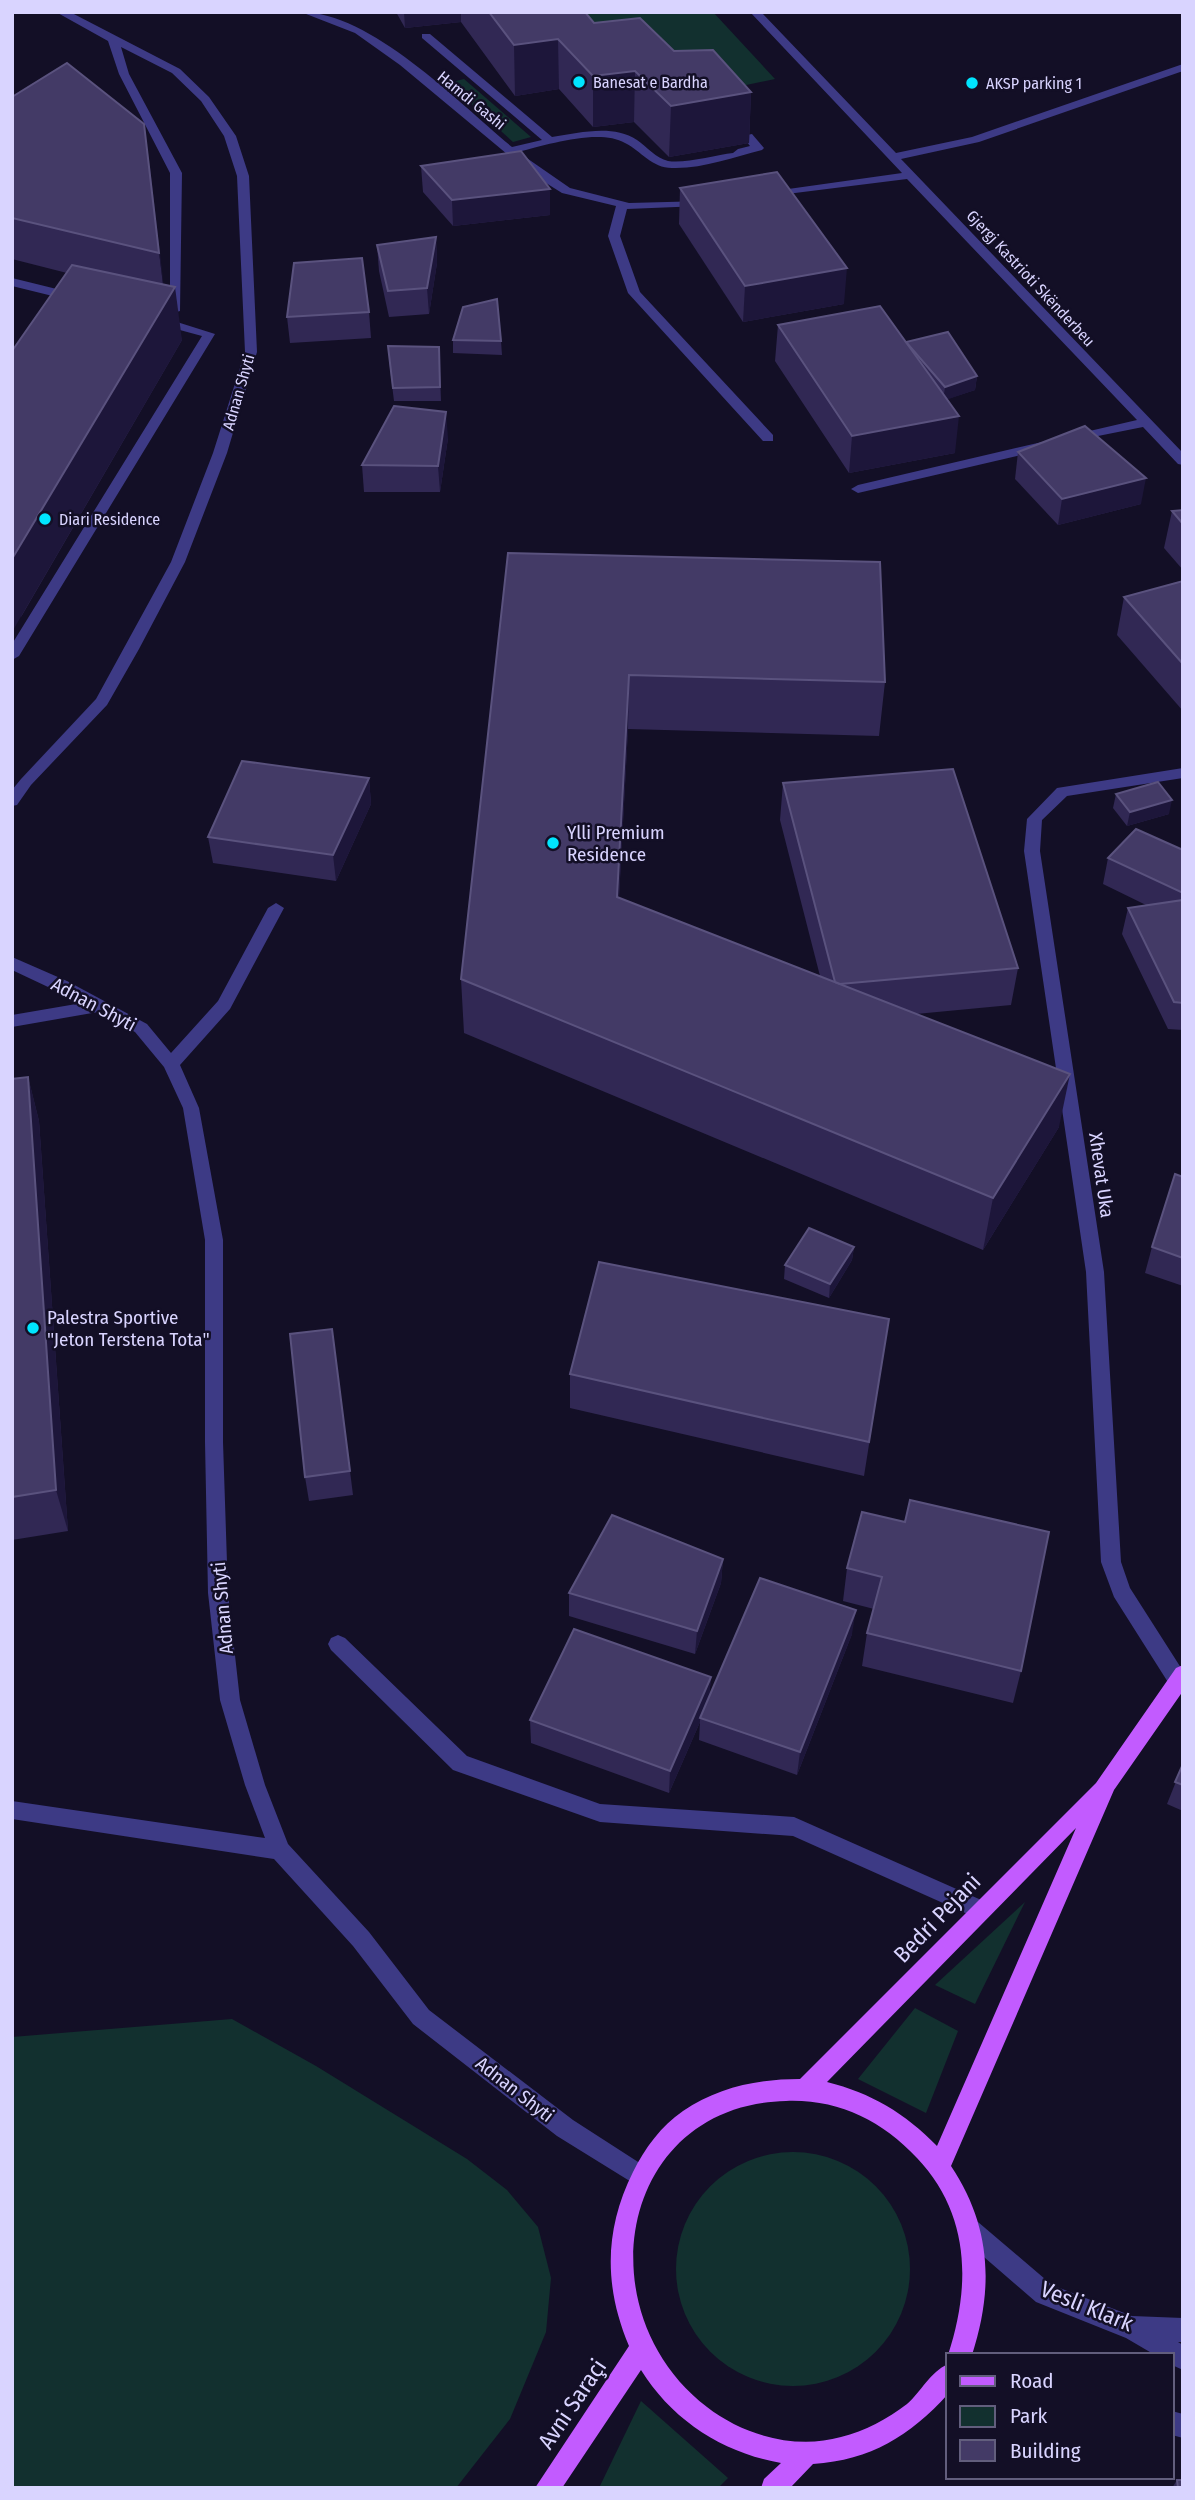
<svg xmlns="http://www.w3.org/2000/svg" width="1195" height="2500" font-family="'Fira Sans Condensed',sans-serif">
  <style>
    .green { fill: #12302f }
    .lines { fill: none; stroke-linecap: round; stroke-linejoin: round }
    .minor { fill: #3d3a85; fill-rule: evenodd }
    .major { fill: #c25bff; fill-rule: evenodd }
    .wall { fill: #312854 }
    .shaded-wall { fill: #1d163a }
    .building { fill: #433a66; stroke: #5a527e; stroke-width: 2 }
    .poi-dot { fill: #00e5ff; stroke: #130f26; stroke-width: 2.5 }
    .labels { text-anchor: middle; stroke-width: 5; stroke-linejoin: round; paint-order: stroke }
    .far-poi-label { font-size: 16px; fill: #d9d4ff; stroke: #130f26; text-anchor: start }
    .far-street-label { font-size: 16px; fill: #d9d4ff; stroke: #130f26 }
    .poi-label { font-size: 19px; fill: #d9d4ff; stroke: #130f26; text-anchor: start }
    .street-label { font-size: 19px; fill: #d9d4ff; stroke: #130f26 }
    .near-street-label { font-size: 23px; fill: #d9d4ff; stroke: #130f26 }
  </style>
  <rect width="100%" height="100%" fill="#130f26"/>
  <g class="green">
    <path d="M554,12H713L775,79L675,100Z"/>
    <path d="M464,79L531,137L513,142L448,83Z"/>
    <path d="M1025,1902L975,2004L935,1985Z"/>
    <path d="M915,2008L958,2031L926,2113L858,2079Z"/>
    <path d="M232,2019L316,2066L467,2159L507,2190L538,2227L551,2278L546,2332L510,2419L456,2488H12V2037Z"/>
    <circle cx="793" cy="2269" r="117"/>
    <path d="M641,2401L728,2478L718,2488H599Z"/>
  </g>
  <g class="lines">
    <g class="minor">
      <path d="M56,12H70L180,69L209,97L236,136L249,176L257,352L227,453L185,562L139,649L107,705L31,785L17,805L12,806V790L21,779L96,699L171,562L213,453L245,352L237,176L224,136L201,101L172,73L121,47L129,74L182,173L180,311L170,314V173L119,74L108,41Z"/>
      <path d="M301,12C371,12 459,103 512,147L542,140L422,38V34H430L552,137C580,133 612,124 637,140C647,147 656,158 668,161C684,164 716,155 733,153L738,149L750,146L742,136L752,134L764,148L762,150C733,157 703,169 672,168C652,168 641,151 625,143C599,128 546,145 518,152L570,188L629,203L705,201L707,203L701,206L627,209L620,236L640,292L773,435V441H763L628,293L608,236L616,206L562,193L530,173L400,65L355,33Z"/>
      <path d="M750,12H761L896,153L972,137L1183,64V71L979,142L901,159L1183,453V465L1178,464L1143,427L1068,442V436L1137,420L907,179L763,197V193L767,192L902,173Z"/>
      <path d="M12,278L81,295L83,298L77,302L12,286Z"/>
      <path d="M158,316L215,334L19,656L12,660V644L202,336L154,323L152,320Z"/>
      <path d="M1042,442L1048,446L1047,449L858,493L851,489L858,485Z"/>
      <path d="M1183,768V778L1067,796L1042,820L1040,851L1104,1272L1121,1562L1130,1588L1183,1671V1688L1178,1690L1171,1687L1114,1597L1101,1562L1086,1272L1024,851L1027,819L1057,788Z"/>
      <path d="M276,903L284,908L230,1009L180,1065L199,1108L223,1240V1442L228,1593L240,1700L265,1785L288,1844L369,1932L429,2010L573,2120L649,2169L652,2177L649,2185L641,2188L557,2136L413,2024L353,1946L274,1859L12,1819V1801L265,1838L245,1785L220,1700L208,1593L205,1442V1240L183,1108L164,1067L135,1032L98,1012L12,1027V1015L82,1003L12,970V957L67,981L147,1024L171,1053L218,1001L268,908Z"/>
      <path d="M338,1635L345,1638L467,1756L600,1804L794,1817L988,1903L992,1910L988,1917L981,1920L793,1836L600,1822L453,1770L331,1650L328,1644L331,1638Z"/>
      <path d="M970,2219L978,2222L1052,2285L1132,2316L1183,2318V2342H1178L1183,2345V2370L1172,2365V2355H1155L1126,2338L1036,2302L962,2238L959,2230L962,2222Z"/>
      <path d="M1172,2411L1183,2414V2438L1172,2435Z"/>
    </g>
    <path class="major" d="M1183,1665V1691L1114,1790L951,2166C991,2226 994,2287 972,2355H948C971,2285 970,2214 917,2158C881,2120 838,2099 786,2101C618,2105 584,2313 707,2407C743,2435 795,2450 841,2437C865,2431 887,2419 907,2404C921,2392 930,2372 948,2364V2394C910,2436 871,2460 813,2464L790,2488H761L764,2479L781,2463C723,2453 672,2420 641,2370L562,2488H535L629,2346C604,2287 604,2230 633,2172C645,2148 661,2126 683,2111C718,2087 759,2079 800,2079L1096,1783L1176,1668ZM1076,1828L937,2146C905,2113 871,2093 827,2082Z"/>
  </g>
  <g class="wall">
    <path d="M396,12H585L594,23L674,51L751,92L749,143L669,157L634,122L593,127L559,89L515,96L461,22L405,28Z"/>
    <path d="M12,97L144,124L163,285L182,340L21,617L67,273L12,259Z"/>
    <path d="M421,166L550,189V215L453,226L423,192Z"/>
    <path d="M680,188L844,304L743,322L679,224Z"/>
    <path d="M436,237L437,263L429,314L389,317L379,271L377,245Z"/>
    <path d="M369,312L371,338L290,343L287,317Z"/>
    <path d="M778,325L906,343L977,376L975,390L947,399L955,453L849,473L775,361Z"/>
    <path d="M453,340L501,341L502,355L453,353Z"/>
    <path d="M439,347L441,401H394L389,360Z"/>
    <path d="M448,438L440,492H364L362,465Z"/>
    <path d="M1018,452L1141,504L1058,525L1015,479Z"/>
    <path d="M1183,510V570L1164,548L1172,511Z"/>
    <path d="M508,553L885,682L879,736L628,729L619,898L820,976L780,820L783,783L1018,968L1011,1005L916,1014L1059,1127L983,1250L464,1033L461,979Z"/>
    <path d="M1183,581V711L1117,635L1124,597Z"/>
    <path d="M369,778L371,804L336,881L213,863L208,837Z"/>
    <path d="M1116,794L1169,814L1127,826L1113,808Z"/>
    <path d="M1183,850V1030L1168,1029L1122,934L1128,908L1146,905L1103,884L1108,858Z"/>
    <path d="M28,1077L39,1121L68,1531L12,1540V1079Z"/>
    <path d="M1183,1177V1286L1145,1273L1152,1247Z"/>
    <path d="M854,1247L852,1260L829,1298L784,1279L785,1265Z"/>
    <path d="M889,1319L864,1476L570,1408V1374Z"/>
    <path d="M332,1329L353,1495L309,1501L305,1477Z"/>
    <path d="M862,1512L1021,1671L1013,1703L862,1666L867,1633L874,1609L843,1601L847,1568Z"/>
    <path d="M723,1559L721,1583L695,1654L569,1616V1593Z"/>
    <path d="M852,1634L797,1775L699,1740L700,1722L669,1793L531,1743L530,1720L711,1677L709,1696Z"/>
    <path d="M1183,1764V1811L1167,1804Z"/>
    <path d="M1177,2480L1183,2488H1172Z"/>
  </g>
  <g class="shaded-wall">
    <path d="M404,12H461V22L405,28Z"/>
    <path d="M558,39L559,89L515,96L514,45Z"/>
    <path d="M635,71L634,122L593,127V76Z"/>
    <path d="M751,92L749,143L669,157L671,106Z"/>
    <path d="M144,124L150,167L165,297L159,253Z"/>
    <path d="M550,189V215L453,226L452,200Z"/>
    <path d="M436,237L437,263L429,314L427,288Z"/>
    <path d="M847,268L844,304L743,322L745,286Z"/>
    <path d="M175,287L182,340L12,632V559Z"/>
    <path d="M977,376L975,390L943,401L945,387Z"/>
    <path d="M446,412L448,438L440,492L438,466Z"/>
    <path d="M959,416L955,453L849,473L852,436Z"/>
    <path d="M1146,478L1141,504L1058,525L1062,499Z"/>
    <path d="M629,675L628,729L616,950L617,897Z"/>
    <path d="M369,778L371,804L336,881L333,855Z"/>
    <path d="M1172,800L1169,814L1127,826L1130,812Z"/>
    <path d="M1070,1074L1059,1127L983,1250L993,1198Z"/>
    <path d="M28,1077L39,1121L68,1531L56,1490Z"/>
    <path d="M854,1247L852,1260L829,1298L830,1284Z"/>
    <path d="M723,1559L721,1583L695,1654L697,1631Z"/>
    <path d="M856,1610L852,1634L797,1775L800,1752Z"/>
    <path d="M711,1677L709,1700L700,1718V1722L669,1793L670,1771Z"/>
  </g>
  <g class="building">
    <path d="M489,12H585L594,23L640,18L674,51L713,50L751,92L671,106L635,71L593,76L558,39L514,45Z"/>
    <path d="M67,63L144,124L159,253L12,218V97Z"/>
    <path d="M521,151L550,189L452,200L421,166Z"/>
    <path d="M777,172L847,268L745,286L680,188Z"/>
    <path d="M436,237L427,288L388,291L377,245Z"/>
    <path d="M362,258L369,312L287,317L294,263Z"/>
    <path d="M72,265L175,287L12,559V351Z"/>
    <path d="M497,299L501,341L453,340L463,307Z"/>
    <path d="M880,306L959,416L852,436L778,325Z"/>
    <path d="M948,332L977,376L945,387L906,342Z"/>
    <path d="M388,346L439,347L440,387L393,388Z"/>
    <path d="M394,406L446,412L438,466L362,465Z"/>
    <path d="M1085,426L1146,478L1062,499L1018,452Z"/>
    <path d="M1183,510V524L1172,511Z"/>
    <path d="M508,553L880,562L885,682L629,675L617,897L1070,1074L993,1198L461,979Z"/>
    <path d="M1183,581V664L1124,597Z"/>
    <path d="M242,761L369,778L333,855L208,837Z"/>
    <path d="M953,769L1018,968L840,984L835,982L783,783Z"/>
    <path d="M1158,782L1172,800L1130,812L1116,794Z"/>
    <path d="M1136,829L1183,850V893L1108,858Z"/>
    <path d="M1183,900V1003L1174,1002L1128,908Z"/>
    <path d="M28,1077L56,1490L12,1497V1079Z"/>
    <path d="M1175,1174L1183,1177V1258L1152,1247Z"/>
    <path d="M809,1228L854,1247L830,1284L785,1265Z"/>
    <path d="M599,1262L889,1319L869,1442L570,1374Z"/>
    <path d="M332,1329L350,1471L305,1477L290,1334Z"/>
    <path d="M910,1500L1049,1532L1021,1671L867,1633L882,1577L847,1568L862,1512L905,1522Z"/>
    <path d="M612,1515L723,1559L697,1631L569,1593Z"/>
    <path d="M760,1578L856,1610L800,1752L700,1718Z"/>
    <path d="M574,1629L711,1677L670,1771L530,1720Z"/>
    <path d="M1183,1764V1785L1175,1782Z"/>
    <path d="M1177,2480H1183V2488H1178Z"/>
  </g>
  <g class="poi-dot">
    <circle cx="579" cy="82" r="7"/>
    <circle cx="972" cy="83" r="7"/>
    <circle cx="45" cy="519" r="7"/>
    <circle cx="553" cy="843" r="7"/>
    <circle cx="33" cy="1328" r="7"/>
  </g>
  <g class="labels">
    <g class="far-poi-label">
      <text x="593" y="88">Banesat e Bardha</text>
      <text x="986" y="89">AKSP parking 1</text>
      <text x="59" y="525">Diari Residence</text>
    </g>
    <g class="far-street-label">
      <text transform="translate(472 100) rotate(39)" y="6">Hamdi Gashi</text>
      <text transform="translate(1031 278) rotate(47)" y="6">Gjergj Kastrioti Skënderbeu</text>
      <text transform="translate(238 392) rotate(-74)" y="6">Adnan Shyti</text>
    </g>
    <g class="poi-label">
      <text x="567" y="839">Ylli Premium<tspan x="567" dy="22">Residence</tspan></text>
      <text x="47" y="1324">Palestra Sportive<tspan x="47" dy="22">"Jeton Terstena Tota"</tspan></text>
    </g>
    <g class="street-label">
      <text transform="translate(94 1004) rotate(28)" y="7">Adnan Shyti</text>
      <text transform="translate(1102 1175) rotate(82)" y="7">Xhevat Uka</text>
      <text transform="translate(222 1608) rotate(-95)" y="7">Adnan Shyti</text>
      <text transform="translate(515 2089) rotate(38)" y="7">Adnan Shyti</text>
    </g>
    <g class="near-street-label">
      <text transform="translate(937 1918) rotate(-46)" y="8">Bedri Pejani</text>
      <text transform="translate(1087 2306) rotate(22)" y="8">Vesli Klark</text>
      <text transform="translate(572 2404) rotate(-56)" y="8">Avni Saraçi</text>
    </g>
  </g>
  <rect width="1195" height="2500" fill="none" stroke="#d9d4ff" stroke-width="28"/>
  <rect x="946" y="2353" width="228" height="126" fill="#130f26" stroke="#625e7d" stroke-width="2"/>
  <rect x="960" y="2376" width="35" height="10" fill="#c25bff" stroke="#625e7d" stroke-width="2"/>
  <text x="1010" y="2388" font-size="21" fill="#d9d4ff">Road</text>
  <rect x="960" y="2406" width="35" height="21" fill="#12302f" stroke="#625e7d" stroke-width="2"/>
  <text x="1010" y="2423" font-size="21" fill="#d9d4ff">Park</text>
  <rect x="960" y="2440" width="35" height="21" fill="#433a66" stroke="#625e7d" stroke-width="2"/>
  <text x="1010" y="2458" font-size="21" fill="#d9d4ff">Building</text>
</svg>
